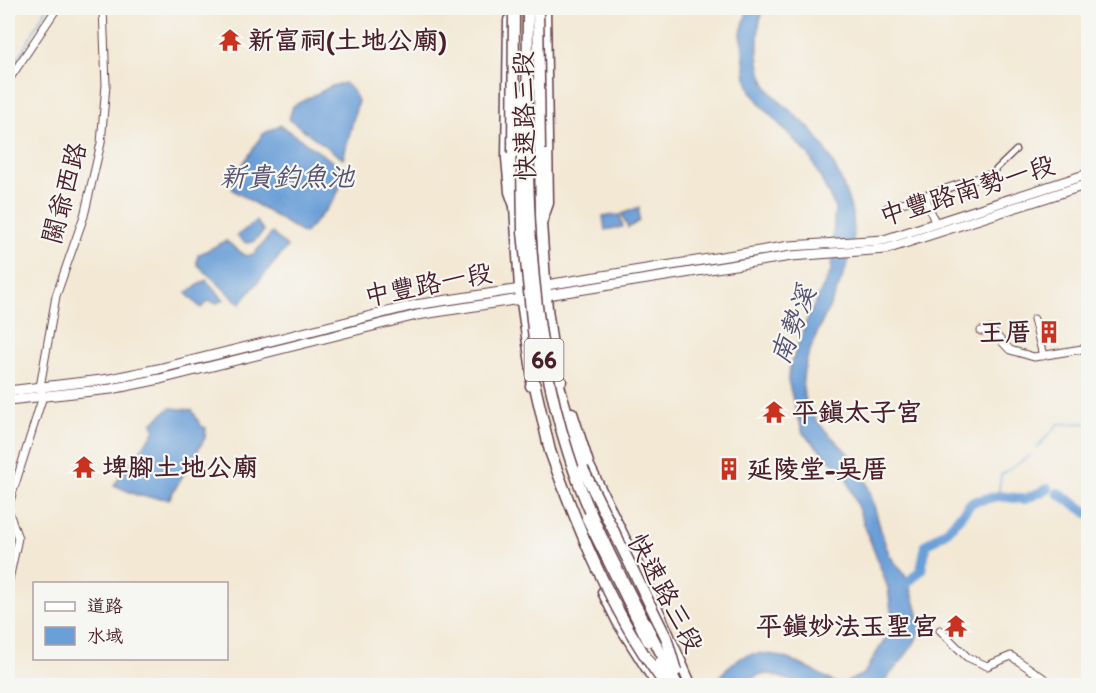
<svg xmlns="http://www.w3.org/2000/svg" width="1096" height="693" font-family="Itim,'LXGW WenKai TC',sans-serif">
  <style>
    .water { fill: #6b9fd7; stroke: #5a5f81; stroke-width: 1.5 }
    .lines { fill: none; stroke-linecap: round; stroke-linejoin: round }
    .stream { stroke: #6b9fd7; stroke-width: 1.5 }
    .river { stroke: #6b9fd7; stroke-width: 10 }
    .pedestrian-casing { stroke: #633d44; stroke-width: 7 }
    .minor-casing { stroke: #633d44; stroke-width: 9 }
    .tertiary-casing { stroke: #633d44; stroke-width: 10 }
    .secondary-casing { stroke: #633d44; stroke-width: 11 }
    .primary-casing { stroke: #633d44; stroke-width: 13 }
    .trunk-casing { stroke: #633d44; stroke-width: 13 }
    .pedestrian { stroke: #fff; stroke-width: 4.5 }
    .minor { stroke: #fff; stroke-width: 7 }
    .tertiary { stroke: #fff; stroke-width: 8 }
    .secondary { stroke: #fff; stroke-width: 9 }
    .primary { stroke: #fff; stroke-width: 10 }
    .trunk { stroke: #fff; stroke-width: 10 }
    .trunk-bridge-casing { stroke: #633d44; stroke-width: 13; stroke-linecap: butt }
    .trunk-bridge { stroke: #fff; stroke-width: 10 }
    .labels { text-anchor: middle; stroke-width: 4.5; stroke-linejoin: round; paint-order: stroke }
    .shield { fill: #f6f6f2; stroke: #7e6067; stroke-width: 1.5 }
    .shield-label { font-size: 24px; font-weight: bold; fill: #4a1f2b }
    .poi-label { font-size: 26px; font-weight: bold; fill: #4a1f2b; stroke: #f6f6f2; text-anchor: start }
    .street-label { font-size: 26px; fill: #4a1f2b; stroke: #f6f6f2 }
    .water-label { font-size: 27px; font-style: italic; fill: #575270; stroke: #f6f6f2 }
  </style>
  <rect width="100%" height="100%" fill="#f6f6f2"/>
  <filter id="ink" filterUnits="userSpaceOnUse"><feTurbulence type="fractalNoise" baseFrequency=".0167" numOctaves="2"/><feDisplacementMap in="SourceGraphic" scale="12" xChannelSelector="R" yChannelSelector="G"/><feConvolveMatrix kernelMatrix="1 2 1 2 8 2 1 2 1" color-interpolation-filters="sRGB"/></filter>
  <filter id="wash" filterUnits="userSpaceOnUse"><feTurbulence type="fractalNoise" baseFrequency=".008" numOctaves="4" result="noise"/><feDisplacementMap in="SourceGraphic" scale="24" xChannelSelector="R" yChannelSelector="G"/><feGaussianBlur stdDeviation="1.35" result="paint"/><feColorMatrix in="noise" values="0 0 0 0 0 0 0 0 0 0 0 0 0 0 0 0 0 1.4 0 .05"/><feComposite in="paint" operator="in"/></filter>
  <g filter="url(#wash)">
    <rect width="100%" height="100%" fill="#f3e8d4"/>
    <g class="water">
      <path d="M748,8H762C757,33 754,69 770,91C781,105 798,116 810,129C829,151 843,181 851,209C869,270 792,345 804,395C812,426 837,438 855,462C875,490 876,526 890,556C894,562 900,568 904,574C910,583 921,619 920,630C918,643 890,675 880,685H802L771,674L758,675L742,685L715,686C745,626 799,663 839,685L864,674L893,626L888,588L846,476L803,433L793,400L788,380L790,367L806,322L831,271L835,207L809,155L760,104L751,91L746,77L741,33Z"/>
      <path d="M344,83L353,91L358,101L343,159L289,119L293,106L332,86Z"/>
      <path d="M280,125L339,166C351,191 319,216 304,234L233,190L232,181L263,134Z"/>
      <path d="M639,207V221L628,228L622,214Z"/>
      <path d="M620,215L623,227L605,230L603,216Z"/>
      <path d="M256,221L264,231L253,242L246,243L237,236Z"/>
      <path d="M272,233L287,247L240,304L197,264L198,255L226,241L246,256L254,254Z"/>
      <path d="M206,280L224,300L216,303L208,301L201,308L186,293Z"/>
      <path d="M170,408L192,410L201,426L206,428L205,438L169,499L139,496L114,485L155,431L152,423Z"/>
    </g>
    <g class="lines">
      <g class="stream">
        <path d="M15,64L47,8"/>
        <path d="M8,91L10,83"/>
        <path d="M1037,448L1058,424L1088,423"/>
        <path d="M998,496L1001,475L1031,455"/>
      </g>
      <g class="river">
        <path d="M1058,493L1088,513"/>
        <path d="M898,592L921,570L926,545L948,530L972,502L998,496L1025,499L1048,489"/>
      </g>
    </g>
  </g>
  <g filter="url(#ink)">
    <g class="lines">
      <g class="pedestrian-casing">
        <path id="pedestrian" d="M991,174L1016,150"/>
      </g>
      <g class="minor-casing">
        <g id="minor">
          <path d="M8,81L57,8"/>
          <path d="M925,195L935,223"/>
          <path d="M887,208L991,174"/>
          <path d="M1034,319L1043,356"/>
          <path d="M981,331L991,330L1010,350L1034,357L1088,348"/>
          <path d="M8,507L43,396L40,387L56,296L84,216L101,143L106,85L103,8"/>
          <path d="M8,510L18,538L8,584"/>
          <path d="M940,630L967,657L987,666L1011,656L1055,686"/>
        </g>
      </g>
      <g class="tertiary-casing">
        <g id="tertiary">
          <path d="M532,74L535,145"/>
          <path d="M591,542L638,635"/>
          <path d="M614,544L663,643"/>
        </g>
      </g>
      <g class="secondary-casing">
        <g id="secondary">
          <path d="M540,286L790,246L884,240L1088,174"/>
          <path d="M541,296L791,256L886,249L1088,184"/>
          <path d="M8,391L110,379L158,369L415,305L527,288"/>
          <path d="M8,400L111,389L160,379L417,315L527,298"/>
        </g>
      </g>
      <g class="primary-casing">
        <g id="primary">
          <path d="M545,8L548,203L541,223L547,309L556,375L561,381"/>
          <path d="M509,20L507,158L510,192L515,206L520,288L533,378L531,386"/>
          <path d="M572,413L589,466L641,572L691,686"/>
          <path d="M603,592L619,624L658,686"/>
        </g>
      </g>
      <g class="trunk-casing">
        <g id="trunk">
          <path d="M540,150L541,223"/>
          <path d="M513,153L515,206"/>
          <path d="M556,375L583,469"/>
          <path d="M533,378L550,451"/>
        </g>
      </g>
      <use href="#pedestrian" class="pedestrian"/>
      <use href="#minor" class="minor"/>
      <use href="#tertiary" class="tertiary"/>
      <use href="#secondary" class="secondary"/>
      <use href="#primary" class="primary"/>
      <use href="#trunk" class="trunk"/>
      <g class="trunk-bridge-casing">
        <g id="trunk-bridge">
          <path d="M528,8C527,156 522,309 568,452C592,530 641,613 678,686"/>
          <path d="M538,8L540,150"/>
          <path d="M521,95L523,232L534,340"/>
          <path d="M513,153L514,8"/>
          <path d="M550,451C578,529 612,612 661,679"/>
          <path d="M583,469L666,637L676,671"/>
          <path d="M587,518L648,641"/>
          <path d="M659,663L670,686"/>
        </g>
      </g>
      <use href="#trunk-bridge" class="trunk-bridge"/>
    </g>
  </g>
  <defs>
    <g id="temple-bare" transform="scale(1.8)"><path d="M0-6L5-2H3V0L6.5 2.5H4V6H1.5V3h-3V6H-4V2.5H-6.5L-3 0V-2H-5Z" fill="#c8321e" stroke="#f6f6f2" stroke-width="2.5" paint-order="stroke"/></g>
    <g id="building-bare" transform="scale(1.8)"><path d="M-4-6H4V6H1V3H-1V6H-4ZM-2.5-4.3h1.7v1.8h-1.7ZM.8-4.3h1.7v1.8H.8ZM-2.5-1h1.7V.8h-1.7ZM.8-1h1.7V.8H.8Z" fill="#c8321e" stroke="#f6f6f2" stroke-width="2.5" paint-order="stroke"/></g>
  </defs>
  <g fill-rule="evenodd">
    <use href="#temple-bare" x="230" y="40"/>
    <use href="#building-bare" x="1049" y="332"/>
    <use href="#temple-bare" x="774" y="412"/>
    <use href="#temple-bare" x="84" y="467"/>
    <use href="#building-bare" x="729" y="469"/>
    <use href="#temple-bare" x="956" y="626"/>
  </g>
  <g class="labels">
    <rect class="shield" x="524.5" y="339" width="39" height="42" rx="4.5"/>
    <g class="shield-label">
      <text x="544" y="368">66</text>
    </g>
    <g class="poi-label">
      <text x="248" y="49">新富祠(土地公廟)</text>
      <text x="1031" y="341" text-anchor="end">王厝</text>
      <text x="792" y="421">平鎮太子宮</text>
      <text x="102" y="476">埤腳土地公廟</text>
      <text x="747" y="478">延陵堂-吳厝</text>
      <text x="938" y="635" text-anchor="end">平鎮妙法玉聖宮</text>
    </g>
    <g class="street-label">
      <text transform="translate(524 116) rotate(-91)" y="9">快速路三段</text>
      <text transform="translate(967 190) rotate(-17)" y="9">中豐路南勢一段</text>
      <text transform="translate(64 193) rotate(-75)" y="9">關爺西路</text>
      <text transform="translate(428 284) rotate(-11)" y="9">中豐路一段</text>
      <text transform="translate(666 593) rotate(62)" y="9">快速路三段</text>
    </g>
    <g class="water-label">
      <text x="287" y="186">新貴釣魚池</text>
      <text transform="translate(793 325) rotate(-69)" y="9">南勢溪</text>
    </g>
  </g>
  <rect width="1096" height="693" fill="none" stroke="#f6f6f2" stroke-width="30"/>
  <rect x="33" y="582" width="195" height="78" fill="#f6f6f2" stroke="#b1a0a2" stroke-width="1.5"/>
  <rect x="45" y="602" width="30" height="9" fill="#ffffff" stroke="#b1a0a2" stroke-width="1.5"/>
  <text x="87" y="612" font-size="18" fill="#4a1f2b">道路</text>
  <rect x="45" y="627" width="30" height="18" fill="#6b9fd7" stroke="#b1a0a2" stroke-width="1.5"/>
  <text x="87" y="642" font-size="18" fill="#4a1f2b">水域</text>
</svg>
